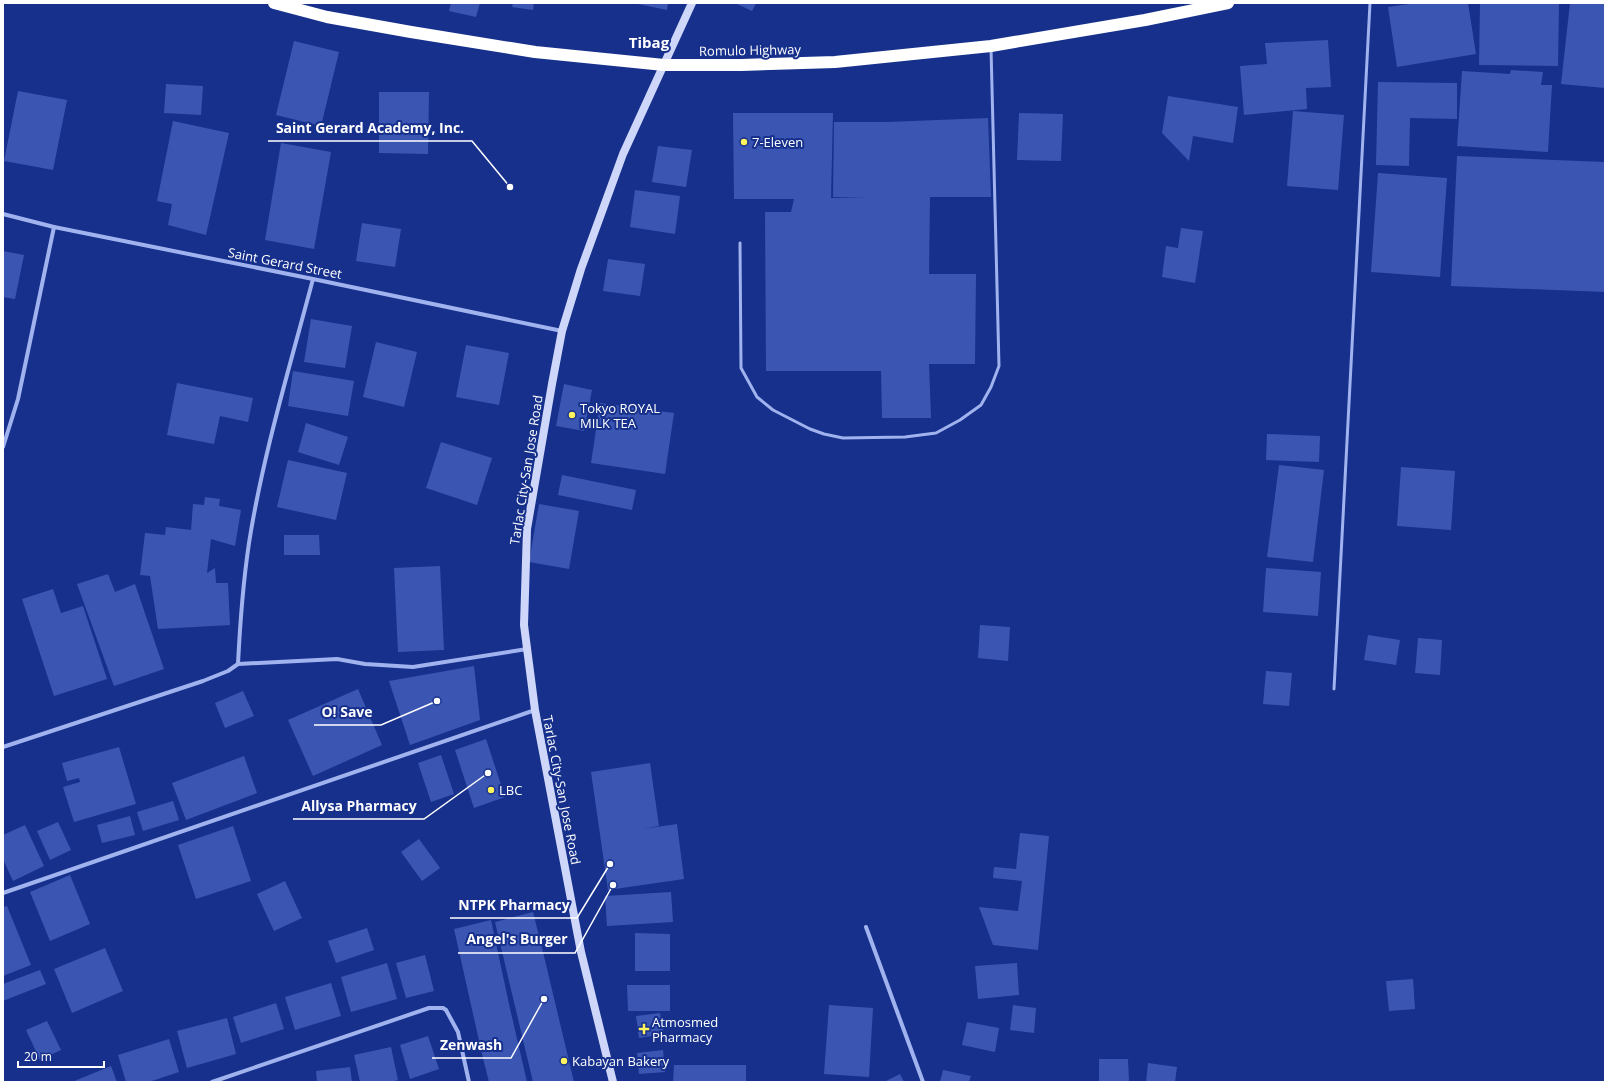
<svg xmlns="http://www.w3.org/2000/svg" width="1608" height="1085" font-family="'Open Sans',sans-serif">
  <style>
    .building { fill: #3b56b2 }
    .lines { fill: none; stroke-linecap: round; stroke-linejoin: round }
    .lane { stroke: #a0b3ef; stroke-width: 3 }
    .street { stroke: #a0b3ef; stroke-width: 4 }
    .secondary { stroke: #ced7fa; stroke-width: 8 }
    .highway { stroke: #fff; stroke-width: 12 }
    .poi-dot { fill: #fff35e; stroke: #16308c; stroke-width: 1.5 }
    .labels { text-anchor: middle; stroke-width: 4; stroke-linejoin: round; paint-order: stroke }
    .street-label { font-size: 13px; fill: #fff; stroke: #16308c }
    .poi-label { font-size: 13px; fill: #fff; stroke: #16308c; text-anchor: start }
    .quarter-label { font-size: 15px; font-weight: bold; fill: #fff; stroke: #16308c }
    .leader { fill: none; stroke: #fff; stroke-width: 1.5 }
    .callout-dot { fill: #fff; stroke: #16308c; stroke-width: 1.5 }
    .callout-label { font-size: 14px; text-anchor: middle; font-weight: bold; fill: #fff; stroke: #16308c; stroke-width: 4; stroke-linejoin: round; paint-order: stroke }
  </style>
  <rect width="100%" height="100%" fill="#16308c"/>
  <g class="building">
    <path d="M451,3H480L476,17L449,11Z"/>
    <path d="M513,3H534L533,10L512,7Z"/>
    <path d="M633,3H668L667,10Z"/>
    <path d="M735,3H756L752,11Z"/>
    <path d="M1416,3H1468L1476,54L1397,67L1388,7Z"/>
    <path d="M1480,3L1559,4L1558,66L1479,65Z"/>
    <path d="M1570,3H1605V88L1561,84Z"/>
    <path d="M1328,40L1331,87L1306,88L1307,109L1244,115L1240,66L1267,64L1265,43Z"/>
    <path d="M294,41L339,52L321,126L276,115Z"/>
    <path d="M1511,70L1543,72L1541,85H1552L1548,152L1457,146L1462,71L1510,74Z"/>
    <path d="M1378,82L1457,83V119L1410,118L1409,166L1376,165Z"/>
    <path d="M166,84L203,86L201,115L164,113Z"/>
    <path d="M18,91L67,100L53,170L4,161Z"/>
    <path d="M379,92H429L428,154L379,153Z"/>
    <path d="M1168,96L1238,107L1233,143L1193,136L1189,161L1162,133Z"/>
    <path d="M1293,111L1344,115L1338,190L1287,186Z"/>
    <path d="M733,113H833L831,198L868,197H833L834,122H887L988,118L991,197H930L929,274H976L975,364H929L931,418H882L881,371H766L765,212H791L794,199H734Z"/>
    <path d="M1019,113L1063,114L1061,161L1017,160Z"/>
    <path d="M173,121L229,133L206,235L168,225L172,204L157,201Z"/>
    <path d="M281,143L331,152L314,249L265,240Z"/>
    <path d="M658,146L692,150L686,187L652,182Z"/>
    <path d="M1457,156L1605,162V292L1451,286Z"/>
    <path d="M1378,173L1447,178L1440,277L1371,272Z"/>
    <path d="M635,190L680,196L675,234L630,227Z"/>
    <path d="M362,223L401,229L395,267L356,261Z"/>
    <path d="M1181,228L1203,231L1195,283L1162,277L1166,246L1178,248Z"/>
    <path d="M3,251L24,255L15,299L3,297Z"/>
    <path d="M608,259L645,264L640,296L603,291Z"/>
    <path d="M311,319L352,326L345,368L304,362Z"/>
    <path d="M376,342L417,352L404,407L363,397Z"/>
    <path d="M466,345L509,353L499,405L456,397Z"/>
    <path d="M293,371L354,381L348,416L288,406Z"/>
    <path d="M177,383L253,398L248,422L220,416L214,444L167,435Z"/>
    <path d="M564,384L592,390L584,431L556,426Z"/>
    <path d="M600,403L674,413L665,474L591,463Z"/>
    <path d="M306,423L348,437L339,465L298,452Z"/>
    <path d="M1267,434L1320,436L1319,462L1266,460Z"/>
    <path d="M441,442L492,458L477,505L426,488Z"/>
    <path d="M288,460L347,473L336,520L277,507Z"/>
    <path d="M1279,465L1324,470L1313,562L1267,557Z"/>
    <path d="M1401,467L1455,471L1451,530L1397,526Z"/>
    <path d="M562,475L636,490L632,510L558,495Z"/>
    <path d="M205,497L220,499L219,506L241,510L235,546L211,539L207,573L215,568L216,583H228L230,625L158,629L150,576L140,575L145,533L165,535L166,527L191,530L193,504L204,505Z"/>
    <path d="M539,504L579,511L569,569L529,562Z"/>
    <path d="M284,535H319L320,555H284Z"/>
    <path d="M440,566L444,650L398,652L394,568Z"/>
    <path d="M1266,568L1321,572L1318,616L1263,612Z"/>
    <path d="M108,574L115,592L135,584L164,669L114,686L77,584Z"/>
    <path d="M53,589L61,613L83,606L107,679L54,696L22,599Z"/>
    <path d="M980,625L1010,627L1008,661L978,658Z"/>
    <path d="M1368,635L1400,640L1396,665L1364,660Z"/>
    <path d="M1418,638L1442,640L1440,675L1415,673Z"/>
    <path d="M474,666L480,720L410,745L389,681Z"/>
    <path d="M1266,671L1292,673L1289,706L1263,704Z"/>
    <path d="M358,689L382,745L313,776L288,720Z"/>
    <path d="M243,691L254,716L225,728L215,703Z"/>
    <path d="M486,739L505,797L474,808L455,750Z"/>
    <path d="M119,747L136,804L74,822L63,787L80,782L79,778L67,781L62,763Z"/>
    <path d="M441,755L454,794L431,802L418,763Z"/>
    <path d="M244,756L257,793L186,820L172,783Z"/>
    <path d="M650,763L659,826L643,829L677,824L684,879L608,890L591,772Z"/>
    <path d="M173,801L179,820L143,831L137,812Z"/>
    <path d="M130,816L135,835L102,843L97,825Z"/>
    <path d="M58,822L71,850L50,860L37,831Z"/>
    <path d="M25,825L44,866L13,881L3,859V835Z"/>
    <path d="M233,826L251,881L196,899L178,845Z"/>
    <path d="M1020,833L1049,836L1038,950L993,945L979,907L1018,911L1022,881L993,878L994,867L1016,869Z"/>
    <path d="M419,839L440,868L422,881L401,852Z"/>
    <path d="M70,875L90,924L50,941L30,892Z"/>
    <path d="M285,881L302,918L274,931L257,894Z"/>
    <path d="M671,892L673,922L607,926L605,896Z"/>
    <path d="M7,906L31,965L3,976V907Z"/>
    <path d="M533,912L543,952L574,1082H533L495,922Z"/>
    <path d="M491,920L509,1004L527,1082H489L482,1054L454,929Z"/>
    <path d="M367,928L374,950L336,963L328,941Z"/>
    <path d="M635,933L670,934V971H635Z"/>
    <path d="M105,948L123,991L72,1013L54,969Z"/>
    <path d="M425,955L434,991L406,998L396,963Z"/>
    <path d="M387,963L397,999L351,1012L341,977Z"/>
    <path d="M1017,963L1019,995L978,999L975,966Z"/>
    <path d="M40,970L46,984L3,1001V984Z"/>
    <path d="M1413,979L1415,1009L1389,1011L1386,981Z"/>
    <path d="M331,983L341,1016L295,1030L285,997Z"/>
    <path d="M627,985H670V1011H628Z"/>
    <path d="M276,1003L284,1029L241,1043L233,1017Z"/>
    <path d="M829,1005L873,1008L869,1077L824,1074Z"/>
    <path d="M1013,1005L1036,1008L1034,1033L1010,1030Z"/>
    <path d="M660,1013L664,1034L639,1038L636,1016Z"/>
    <path d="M227,1018L236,1054L187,1068L177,1031Z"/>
    <path d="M47,1021L61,1050L40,1060L26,1030Z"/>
    <path d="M967,1022L999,1028L995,1052L962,1045Z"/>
    <path d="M428,1036L439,1069L410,1079L400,1045Z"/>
    <path d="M169,1039L179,1072L149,1082H126L118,1055Z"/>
    <path d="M391,1047L398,1080L390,1082H360L354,1055Z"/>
    <path d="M663,1050L665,1072L639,1074L637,1053Z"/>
    <path d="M1099,1059H1128L1129,1082H1099Z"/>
    <path d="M1148,1063L1177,1067L1175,1082H1146Z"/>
    <path d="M674,1065H746V1082H673Z"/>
    <path d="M111,1066L117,1082H72Z"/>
    <path d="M350,1067L352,1082H317L316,1071Z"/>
    <path d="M943,1070L971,1076L969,1082H940Z"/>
    <path d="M900,1074L904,1082H884Z"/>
  </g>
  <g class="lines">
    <g class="lane">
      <path d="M740,243L741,368L757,397L773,410L810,429L824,434L843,438L905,437L936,433L960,420L981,405L991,387L999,366L991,48"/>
      <path d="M1334,689L1370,3"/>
    </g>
    <g class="street">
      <path d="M3,214L54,227L313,279L562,331"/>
      <path d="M3,447L18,399L54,227"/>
      <path d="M238,664L337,659L365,664L413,667L527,649"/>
      <path d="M3,747L203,681L228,671L238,664C240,624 243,583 249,543C263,454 290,366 313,279"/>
      <path d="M3,893L535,710"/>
      <path d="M866,927L923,1082"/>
      <path d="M212,1082L429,1008H443L446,1010L458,1032L469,1082"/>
    </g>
    <path class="secondary" d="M613,1082L581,952L535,710L524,625L527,529L552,384L562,331L581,269L623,154L692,3"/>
    <path class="highway" d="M274,3L327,17L411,32L535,52L664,65H741L835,62L991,46L1145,20L1228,3"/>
  </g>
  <g class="poi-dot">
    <circle cx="744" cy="142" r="4"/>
    <circle cx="572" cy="415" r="4"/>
    <circle cx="491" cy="790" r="4"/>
    <path d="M642 1023h4v4h4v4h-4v4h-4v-4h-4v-4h4z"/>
    <circle cx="564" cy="1061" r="4"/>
  </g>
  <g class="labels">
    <g class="street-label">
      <text transform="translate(750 50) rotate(-1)" y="5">Romulo Highway</text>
      <text transform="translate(285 263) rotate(11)" y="5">Saint Gerard Street</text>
      <text transform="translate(526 470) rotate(-81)" y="5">Tarlac City-San Jose Road</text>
      <text transform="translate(562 790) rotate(79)" y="5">Tarlac City-San Jose Road</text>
    </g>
    <g class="poi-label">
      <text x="752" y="147">7-Eleven</text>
      <text x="580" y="413">Tokyo ROYAL<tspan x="580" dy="15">MILK TEA</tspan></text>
      <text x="499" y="795">LBC</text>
      <text x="652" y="1027">Atmosmed<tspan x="652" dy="15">Pharmacy</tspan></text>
      <text x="572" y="1066">Kabayan Bakery</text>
    </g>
    <g class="quarter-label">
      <text x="649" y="48">Tibag</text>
    </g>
  </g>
  <path class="leader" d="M510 187L472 141H268M437 701L381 725H314M488 773L424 819H293M610 864L577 918H450M613 885L575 953H458M544 999L511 1058H432"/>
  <g class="callout-dot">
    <circle cx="510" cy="187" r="4"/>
    <circle cx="437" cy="701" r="4"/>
    <circle cx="488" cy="773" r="4"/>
    <circle cx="610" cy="864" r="4"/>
    <circle cx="613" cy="885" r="4"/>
    <circle cx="544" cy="999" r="4"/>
  </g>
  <g class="callout-label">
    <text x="370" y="133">Saint Gerard Academy, Inc.</text>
    <text x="347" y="717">O! Save</text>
    <text x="359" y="811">Allysa Pharmacy</text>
    <text x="514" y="910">NTPK Pharmacy</text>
    <text x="517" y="944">Angel's Burger</text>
    <text x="471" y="1050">Zenwash</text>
  </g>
  <rect width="1608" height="1085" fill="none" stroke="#ffffff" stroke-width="8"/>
  <path d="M18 1061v6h86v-6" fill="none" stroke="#ffffff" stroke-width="2"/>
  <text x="24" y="1061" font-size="12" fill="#ffffff" stroke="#16308c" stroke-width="3" paint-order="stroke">20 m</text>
</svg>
